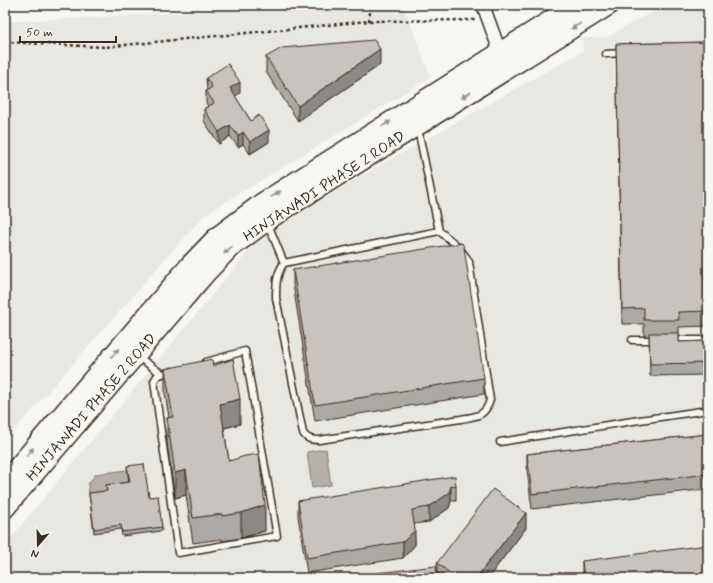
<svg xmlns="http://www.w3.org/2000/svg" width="713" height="583" font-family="Mynerve,sans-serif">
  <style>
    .built { fill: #e8e7e2 }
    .water { fill: #b6b0a9; stroke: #857a71 }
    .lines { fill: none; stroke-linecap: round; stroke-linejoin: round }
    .service-casing { stroke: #3b2a1e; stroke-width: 9 }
    .minor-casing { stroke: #3b2a1e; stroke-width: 15 }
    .primary-casing { stroke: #3b2a1e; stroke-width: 22 }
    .path { stroke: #3b2a1e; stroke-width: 2.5; stroke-dasharray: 3 3; stroke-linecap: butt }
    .service { stroke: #f6f6f2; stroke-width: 6 }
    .minor { stroke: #f6f6f2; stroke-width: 12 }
    .primary { stroke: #f6f6f2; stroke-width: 19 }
    .wall { fill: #aca8a3; stroke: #3b2a1e }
    .shaded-wall { fill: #8c8885; stroke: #3b2a1e }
    .building { fill: #c8c3be; stroke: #3b2a1e }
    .oneway { fill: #989088 }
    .labels { text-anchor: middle; stroke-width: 3.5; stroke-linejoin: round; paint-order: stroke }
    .street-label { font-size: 15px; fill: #3b2a1e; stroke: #f6f6f2 }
  </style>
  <rect width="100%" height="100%" fill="#f6f6f2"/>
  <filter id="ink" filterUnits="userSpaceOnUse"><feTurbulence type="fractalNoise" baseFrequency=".025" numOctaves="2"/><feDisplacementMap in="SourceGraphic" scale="8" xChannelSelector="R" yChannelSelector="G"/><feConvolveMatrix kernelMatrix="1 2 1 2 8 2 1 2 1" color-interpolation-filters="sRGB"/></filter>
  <g filter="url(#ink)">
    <g class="built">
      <path d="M328,5H403L431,77L204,215L5,441V22Z"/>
      <path d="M665,5H708V578H5V545L267,229L583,51L582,38L607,37Z"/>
    </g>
    <g class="water">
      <path d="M326,449L331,485L312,488L307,452Z"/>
      <path d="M127,470L130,486L107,489V495L89,497L88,484L96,474Z"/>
    </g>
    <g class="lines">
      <g class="service-casing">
        <g id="service">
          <path d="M606,54L622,53"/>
          <path d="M418,129L439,231C451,240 462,249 469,262L490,400C485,417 476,416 461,419L319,440C311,440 307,439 303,433L276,298C276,285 276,274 284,263L439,231"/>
          <path d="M268,224L284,263"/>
          <path d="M632,340H656"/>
          <path d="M672,340H708"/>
          <path d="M137,356L162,374L172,371"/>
          <path d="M162,374L157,376L154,381L178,553L277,536L245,351L206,362"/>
          <path d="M500,442L633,421L708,410"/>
        </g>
      </g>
      <g class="minor-casing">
        <path id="minor" d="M483,5L500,52"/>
      </g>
      <g class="primary-casing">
        <g id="primary">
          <path d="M5,482L191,264L217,237L262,203L575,5"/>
          <path d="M5,508L204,275L229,249L272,217L609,5"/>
        </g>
      </g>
      <g class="path">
        <path d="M369,21L371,5"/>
        <path d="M5,42L104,47L369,21L477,20"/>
      </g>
      <use href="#service" class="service"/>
      <use href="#minor" class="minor"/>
      <use href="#primary" class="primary"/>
    </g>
    <g class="wall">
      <path d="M708,42V196H705V206H708V283H705V296H708V326L679,327V342L708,341V375L650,376L649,336H644V324H622L616,44Z"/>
      <path d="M266,57L380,65L298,121L266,72Z"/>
      <path d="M206,78L240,93L235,96L251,121L269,142L250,154L243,144L238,147L230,136L219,144L204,121V109L208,106L206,103V91H207Z"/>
      <path d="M293,270L484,378V394L315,421L293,285Z"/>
      <path d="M213,366L240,424L224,428L229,461L265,531L241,538L222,541V539L193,543L186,495L175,498L167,443V418L169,417L165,394V369Z"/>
      <path d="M708,434V489L532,509L527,470V454Z"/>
      <path d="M127,466L149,497L162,527V531L122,536L121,529L94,533L89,493L107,491L106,485L129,482Z"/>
      <path d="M456,486V501H451L449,508L429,522L414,524L415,545L403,558L307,573L298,516V501Z"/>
      <path d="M526,528L488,578H343L437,575V563Z"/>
      <path d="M582,561L708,578H582Z"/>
    </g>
    <g class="shaded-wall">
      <path d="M380,49V65L298,121V106Z"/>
      <path d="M240,82V93L230,100V88Z"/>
      <path d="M230,125V136L219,144V132Z"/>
      <path d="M269,130V142L250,154V142Z"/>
      <path d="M243,132V144L238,147V136Z"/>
      <path d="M240,399V424L220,429V404Z"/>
      <path d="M186,470V495L175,498V473Z"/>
      <path d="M451,486V501L449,508L429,522V507Z"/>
      <path d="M265,505V531L241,538V513Z"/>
      <path d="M526,513V528L488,578H476Z"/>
      <path d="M415,530V545L403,558V542Z"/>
    </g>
    <g class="building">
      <path d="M374,40L380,49L298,106L266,57L282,48Z"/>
      <path d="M708,42V181H705V206H708V268H704L705,296H708V311L678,312L679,320H644V308L622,309L616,44Z"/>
      <path d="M228,64L240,82L230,88L251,121L259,115L269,130L250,142L243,132L238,136L230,125L219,132L204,109L214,103L206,91L212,87L206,78Z"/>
      <path d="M462,243L464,247L484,378L315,405L293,270Z"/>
      <path d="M649,333H679V342L708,341V363L650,364Z"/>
      <path d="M212,359L213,366L233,359L240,399L220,404L229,461L245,456L259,454L265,505L241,513L222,516V514L193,518L186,470L175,473L167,418L173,417L165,369Z"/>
      <path d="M708,434V474L532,494L527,454Z"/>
      <path d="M144,464L149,497L158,496L162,527L122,532L121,525L94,529L89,493L107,491L106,485L130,482L127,466Z"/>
      <path d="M455,476L456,486H451L449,493L429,507L412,510L415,530L403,542L307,558L298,501Z"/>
      <path d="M493,489L526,513L476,578H456L437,563Z"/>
      <path d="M708,545V578H584L582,561Z"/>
      <path d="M436,566L437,578H343V577Z"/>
    </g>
    <defs><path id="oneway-solid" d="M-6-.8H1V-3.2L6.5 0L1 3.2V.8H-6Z"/></defs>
    <g class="oneway">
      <use href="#oneway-solid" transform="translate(576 26) rotate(148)"/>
      <use href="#oneway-solid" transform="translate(466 95) rotate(148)"/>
      <use href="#oneway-solid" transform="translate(386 124) rotate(-32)"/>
      <use href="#oneway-solid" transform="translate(276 194) rotate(-32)"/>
      <use href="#oneway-solid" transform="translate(228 250) rotate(137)"/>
      <use href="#oneway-solid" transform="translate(115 353) rotate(-49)"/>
      <use href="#oneway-solid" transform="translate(30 452) rotate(-49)"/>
    </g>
  </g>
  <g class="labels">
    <g class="street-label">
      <text transform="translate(324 186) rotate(-33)" y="5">HINJAWADI PHASE 2 ROAD</text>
      <text transform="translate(91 407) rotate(-49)" y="5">HINJAWADI PHASE 2 ROAD</text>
    </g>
  </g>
  <rect width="713" height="583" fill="none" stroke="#f6f6f2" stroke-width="20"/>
  <rect x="10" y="10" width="693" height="563" fill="none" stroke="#3b2a1e" stroke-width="1.5" filter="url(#ink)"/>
  <g transform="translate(38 545) rotate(200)" stroke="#f6f6f2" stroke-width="3" paint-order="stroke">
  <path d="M0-3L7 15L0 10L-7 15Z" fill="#3b2a1e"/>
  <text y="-6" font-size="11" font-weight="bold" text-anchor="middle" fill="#3b2a1e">N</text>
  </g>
  <path d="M20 36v6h96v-6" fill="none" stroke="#3b2a1e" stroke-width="2"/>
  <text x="26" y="36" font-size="12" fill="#3b2a1e" stroke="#f6f6f2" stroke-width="3" paint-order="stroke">50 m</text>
</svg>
